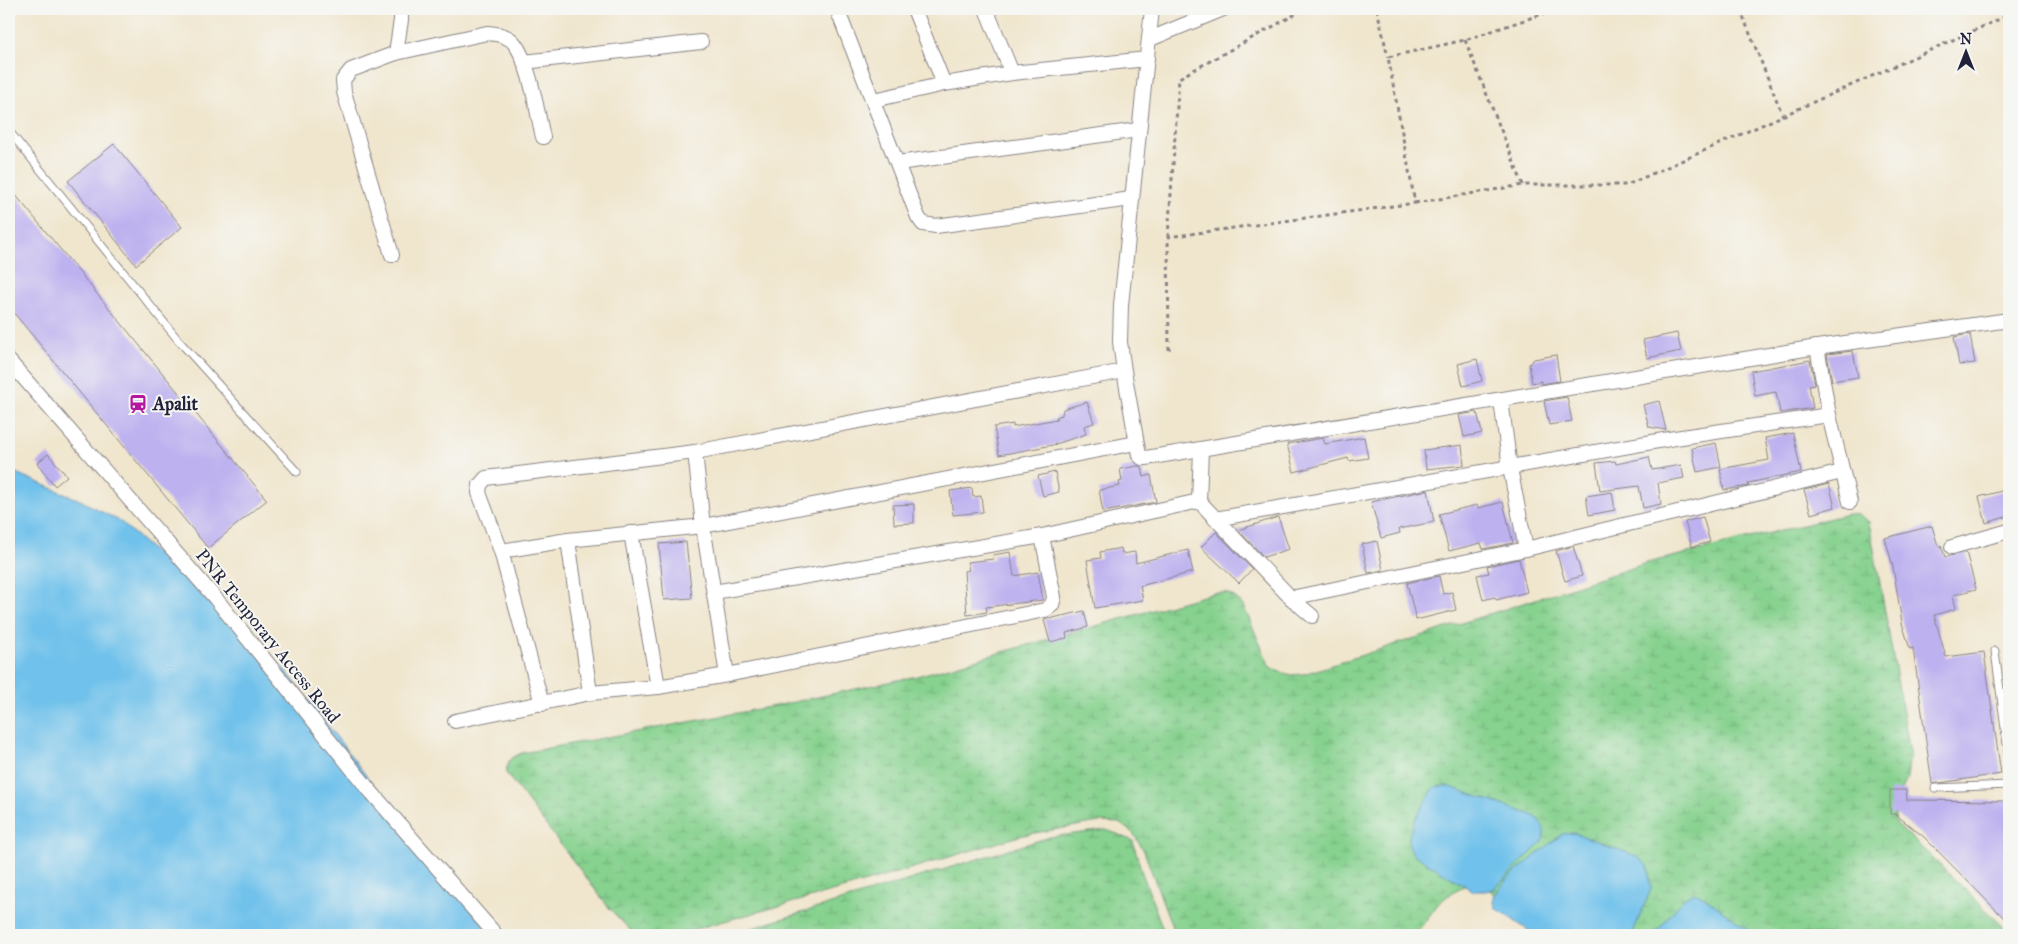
<svg xmlns="http://www.w3.org/2000/svg" width="2018" height="944" font-family="'IM FELL Great Primer',serif">
  <style>
    .wetland { fill: url(#wetland-marsh); stroke: #547a65 }
    .water { fill: #6fc1eb; stroke: #487293 }
    .building { fill: #bdb1ef }
    .lines { fill: none; stroke-linecap: round; stroke-linejoin: round }
    .service-casing { stroke: #898484; stroke-width: 9 }
    .minor-casing { stroke: #898484; stroke-width: 16 }
    .path { stroke: #898484; stroke-width: 3; stroke-dasharray: 4 4; stroke-linecap: butt }
    .service { stroke: #fff; stroke-width: 7 }
    .minor { stroke: #fff; stroke-width: 14 }
    .labels { text-anchor: middle; stroke-width: 4; stroke-linejoin: round; paint-order: stroke }
    .poi-label { font-size: 18px; font-weight: bold; fill: #22223b; stroke: #f6f6f2; text-anchor: start }
    .street-label { font-size: 18px; fill: #22223b; stroke: #f6f6f2 }
  </style>
  <defs>
    <pattern id="wetland-marsh" width="20" height="14" patternUnits="userSpaceOnUse" patternTransform="scale(1.25)"><rect width="20" height="14" fill="#87d28f"/><path d="M1 5h8M5 5V1M11 12h8M15 12V8" fill="none" stroke="#74b47c"/></pattern>
  </defs>
  <rect width="100%" height="100%" fill="#f6f6f2"/>
  <filter id="ink" filterUnits="userSpaceOnUse"><feTurbulence type="fractalNoise" baseFrequency=".02" numOctaves="2"/><feDisplacementMap in="SourceGraphic" scale="10" xChannelSelector="R" yChannelSelector="G"/><feConvolveMatrix kernelMatrix="1 2 1 2 8 2 1 2 1" color-interpolation-filters="sRGB"/></filter>
  <filter id="wash" filterUnits="userSpaceOnUse"><feTurbulence type="fractalNoise" baseFrequency=".0096" numOctaves="4" result="noise"/><feDisplacementMap in="SourceGraphic" scale="20" xChannelSelector="R" yChannelSelector="G"/><feGaussianBlur stdDeviation="1.12" result="paint"/><feColorMatrix in="noise" values="0 0 0 0 0 0 0 0 0 0 0 0 0 0 0 0 0 1.4 0 .05"/><feComposite in="paint" operator="in"/></filter>
  <g filter="url(#wash)">
    <rect width="100%" height="100%" fill="#f0e6ce"/>
    <g class="wetland">
      <path d="M1848,514L1859,515L1869,522L1910,752L1907,779L1895,805V822L2009,932V935H1550L1484,886L1470,883L1452,892L1438,904L1415,935H1175L1144,851L1133,833L1119,823L1099,822L1023,835L846,888L673,935H635L610,909L506,773C508,759 509,759 522,753L775,706L917,676L1214,593H1226L1236,598L1244,607L1270,667L1280,672L1291,675L1304,674L1647,563Z"/>
      <path d="M1106,830L1120,835L1133,841L1141,870L1165,935H729L1050,837Z"/>
    </g>
    <g class="water">
      <path d="M9,466L16,473L80,500L121,522L286,671L439,871L492,935H9Z"/>
      <path d="M1447,786L1535,816C1543,826 1547,829 1542,842L1494,889L1485,891H1473L1413,854C1412,851 1409,847 1409,843C1407,829 1427,799 1435,787Z"/>
      <path d="M1575,833L1636,856L1648,866L1651,889L1632,935H1535L1496,908L1494,903V896L1508,878L1562,834Z"/>
      <path d="M1693,893L1703,896L1755,935H1654L1685,897Z"/>
    </g>
    <g id="blocks">
      <g class="building">
        <path d="M114,144L182,227L136,265L68,181Z"/>
        <path d="M9,187L267,500L208,548L9,307Z"/>
        <path d="M1677,333L1681,351L1647,358L1643,340Z"/>
        <path d="M1970,334L1975,363L1959,365L1954,337Z"/>
        <path d="M1853,351L1858,377L1832,381L1827,354Z"/>
        <path d="M1556,355L1560,381L1541,384V381L1532,383L1529,364L1534,359Z"/>
        <path d="M1477,359L1482,381L1463,386L1458,364Z"/>
        <path d="M1810,360L1815,384L1809,385L1813,408L1780,413L1776,392L1755,396L1751,371Z"/>
        <path d="M1567,397L1572,421L1549,425L1544,401Z"/>
        <path d="M1659,401L1666,430L1649,427L1643,405Z"/>
        <path d="M1087,402L1094,423L1084,426L1086,434L1053,445L999,455L994,427L1013,424V427L1057,419L1056,417L1062,415L1063,409Z"/>
        <path d="M1477,412L1482,433L1464,437L1459,415Z"/>
        <path d="M1793,433L1801,472L1748,483L1749,486L1724,490L1720,469L1769,460L1765,438Z"/>
        <path d="M1364,437L1368,458L1349,461L1348,458L1294,472L1287,444L1323,438L1325,444Z"/>
        <path d="M1716,443L1721,467L1697,472L1692,448Z"/>
        <path d="M1462,445L1464,465L1426,469L1424,450Z"/>
        <path d="M48,454L67,476L55,486L37,463Z"/>
        <path d="M1649,457L1652,470L1681,465L1684,478L1658,483L1661,504L1643,508L1639,486L1600,491L1596,463L1615,461L1616,464Z"/>
        <path d="M1138,466L1142,467L1144,477L1151,475L1156,502L1103,512L1099,490L1120,486L1119,482L1122,481L1120,469Z"/>
        <path d="M1055,472L1059,492L1043,496L1038,476Z"/>
        <path d="M1829,484L1835,507L1811,514L1804,490Z"/>
        <path d="M972,488L973,497L981,496L983,512L953,515L950,491Z"/>
        <path d="M2009,489V516L1986,523L1979,497Z"/>
        <path d="M1428,490L1434,522L1399,529L1400,533L1381,538L1371,502Z"/>
        <path d="M1612,492L1615,510L1589,515L1586,496Z"/>
        <path d="M1503,502L1513,543L1483,549L1481,543L1449,551L1439,514L1477,505L1478,508Z"/>
        <path d="M914,504V523L894,524L893,505Z"/>
        <path d="M1278,517L1289,549L1264,557L1238,530Z"/>
        <path d="M1703,517L1710,542L1692,547L1685,522Z"/>
        <path d="M1932,526L1938,546L1941,545L1945,557L1966,552L1976,589L1953,595L1956,609L1934,615L1946,657L1984,652L2001,774L1932,784L1913,648L1910,649L1902,623L1893,567L1885,538Z"/>
        <path d="M1216,532L1252,569L1239,583L1201,547Z"/>
        <path d="M1377,541L1383,570L1368,573L1362,544Z"/>
        <path d="M686,542L692,598L664,600L659,544Z"/>
        <path d="M1573,546L1582,576L1565,581L1556,551Z"/>
        <path d="M1121,548L1122,554L1135,552L1136,563L1188,550L1193,572L1140,586L1143,600L1095,608L1087,560L1101,558L1100,552Z"/>
        <path d="M1010,552L1014,576L1038,572L1043,600L986,607L987,612L967,615L964,571L969,570L967,562L994,559L993,555Z"/>
        <path d="M1519,559L1527,592L1496,600L1495,597L1483,600L1477,575L1489,573L1487,566Z"/>
        <path d="M1439,576L1443,594L1452,592L1456,610L1416,620L1407,583Z"/>
        <path d="M1084,611L1088,627L1066,633L1067,638L1050,642L1044,620Z"/>
        <path d="M1890,790H1906L1907,800L2009,801V899L2005,919L1924,837L1895,814H1890Z"/>
      </g>
    </g>
  </g>
  <g filter="url(#ink)">
    <use href="#blocks" fill-opacity="0" stroke="#898484" stroke-width="1"/>
    <g class="lines">
      <g class="service-casing">
        <g id="service">
          <path d="M9,131L179,341L297,472"/>
          <path d="M1995,651L2009,759"/>
          <path d="M1935,788L2009,785"/>
        </g>
      </g>
      <g class="minor-casing">
        <g id="minor">
          <path d="M837,9L918,217L923,224L936,226L1131,199"/>
          <path d="M914,9L944,84"/>
          <path d="M986,9L1012,73"/>
          <path d="M1150,39L1223,9"/>
          <path d="M396,53L401,20V9"/>
          <path d="M524,62L701,42"/>
          <path d="M874,100L944,84L1012,73L1147,59"/>
          <path d="M898,163L1138,130"/>
          <path d="M392,255L344,92L343,80L351,70L396,53L487,33C498,34 508,35 515,44C530,64 537,112 543,137"/>
          <path d="M1817,347L1829,415L1850,502"/>
          <path d="M9,361L216,599L366,786L496,935"/>
          <path d="M1124,371L1120,342L1121,305L1152,9"/>
          <path d="M1501,400L1510,468L1526,549"/>
          <path d="M1201,450L1199,501L1291,598L1312,616"/>
          <path d="M695,452L703,526L727,675"/>
          <path d="M1215,519L1675,438L1829,415"/>
          <path d="M631,533L658,687"/>
          <path d="M568,540L590,693"/>
          <path d="M1952,547L2009,531"/>
          <path d="M501,551L568,540L703,526L1136,443"/>
          <path d="M714,592L1042,536L1199,501"/>
          <path d="M1291,598L1526,549L1842,472"/>
          <path d="M542,704L501,551L479,493L480,485L486,478L695,452L1124,371L1139,455L1142,458H1146L1817,347L2009,320"/>
          <path d="M455,721L590,693L658,687L727,675L1045,610L1052,605L1054,597L1042,536"/>
        </g>
      </g>
      <g class="path">
        <path d="M1377,9L1388,57"/>
        <path d="M1740,9L1783,116"/>
        <path d="M1465,40L1523,185"/>
        <path d="M1415,203L1523,185H1627L2009,15"/>
        <path d="M1168,237L1179,78L1305,9"/>
        <path d="M1169,350L1168,237L1415,203L1388,57L1465,40L1557,9"/>
      </g>
      <use href="#service" class="service"/>
      <use href="#minor" class="minor"/>
    </g>
  </g>
  <defs>
    <g id="station-bare" transform="scale(1.5)"><path d="M-3-6H3Q5-6 5-4V2Q5 4 3 4L4.5 6H3L1.5 4h-3L-3 6H-4.5L-3 4Q-5 4-5 2V-4Q-5-6-3-6ZM-3.5-4v3h7v-3ZM-3.5 1v1.5H-2V1ZM2 1v1.5H3.5V1Z" fill="#b5179e" stroke="#f6f6f2" stroke-width="2.5" paint-order="stroke"/></g>
  </defs>
  <g fill-rule="evenodd">
    <use href="#station-bare" x="138" y="404"/>
  </g>
  <g class="labels">
    <g class="poi-label">
      <text x="153" y="410">Apalit</text>
    </g>
    <g class="street-label">
      <text transform="translate(268 636) rotate(51)" y="6">PNR Temporary Access Road</text>
    </g>
  </g>
  <rect width="2018" height="944" fill="none" stroke="#f6f6f2" stroke-width="30"/>
  <g transform="translate(1966 52)" stroke="#f6f6f2" stroke-width="4" paint-order="stroke">
  <path d="M0-4L9 19L0 12L-9 19Z" fill="#22223b"/>
  <text y="-8" font-size="14" font-weight="bold" text-anchor="middle" fill="#22223b">N</text>
  </g>
</svg>
